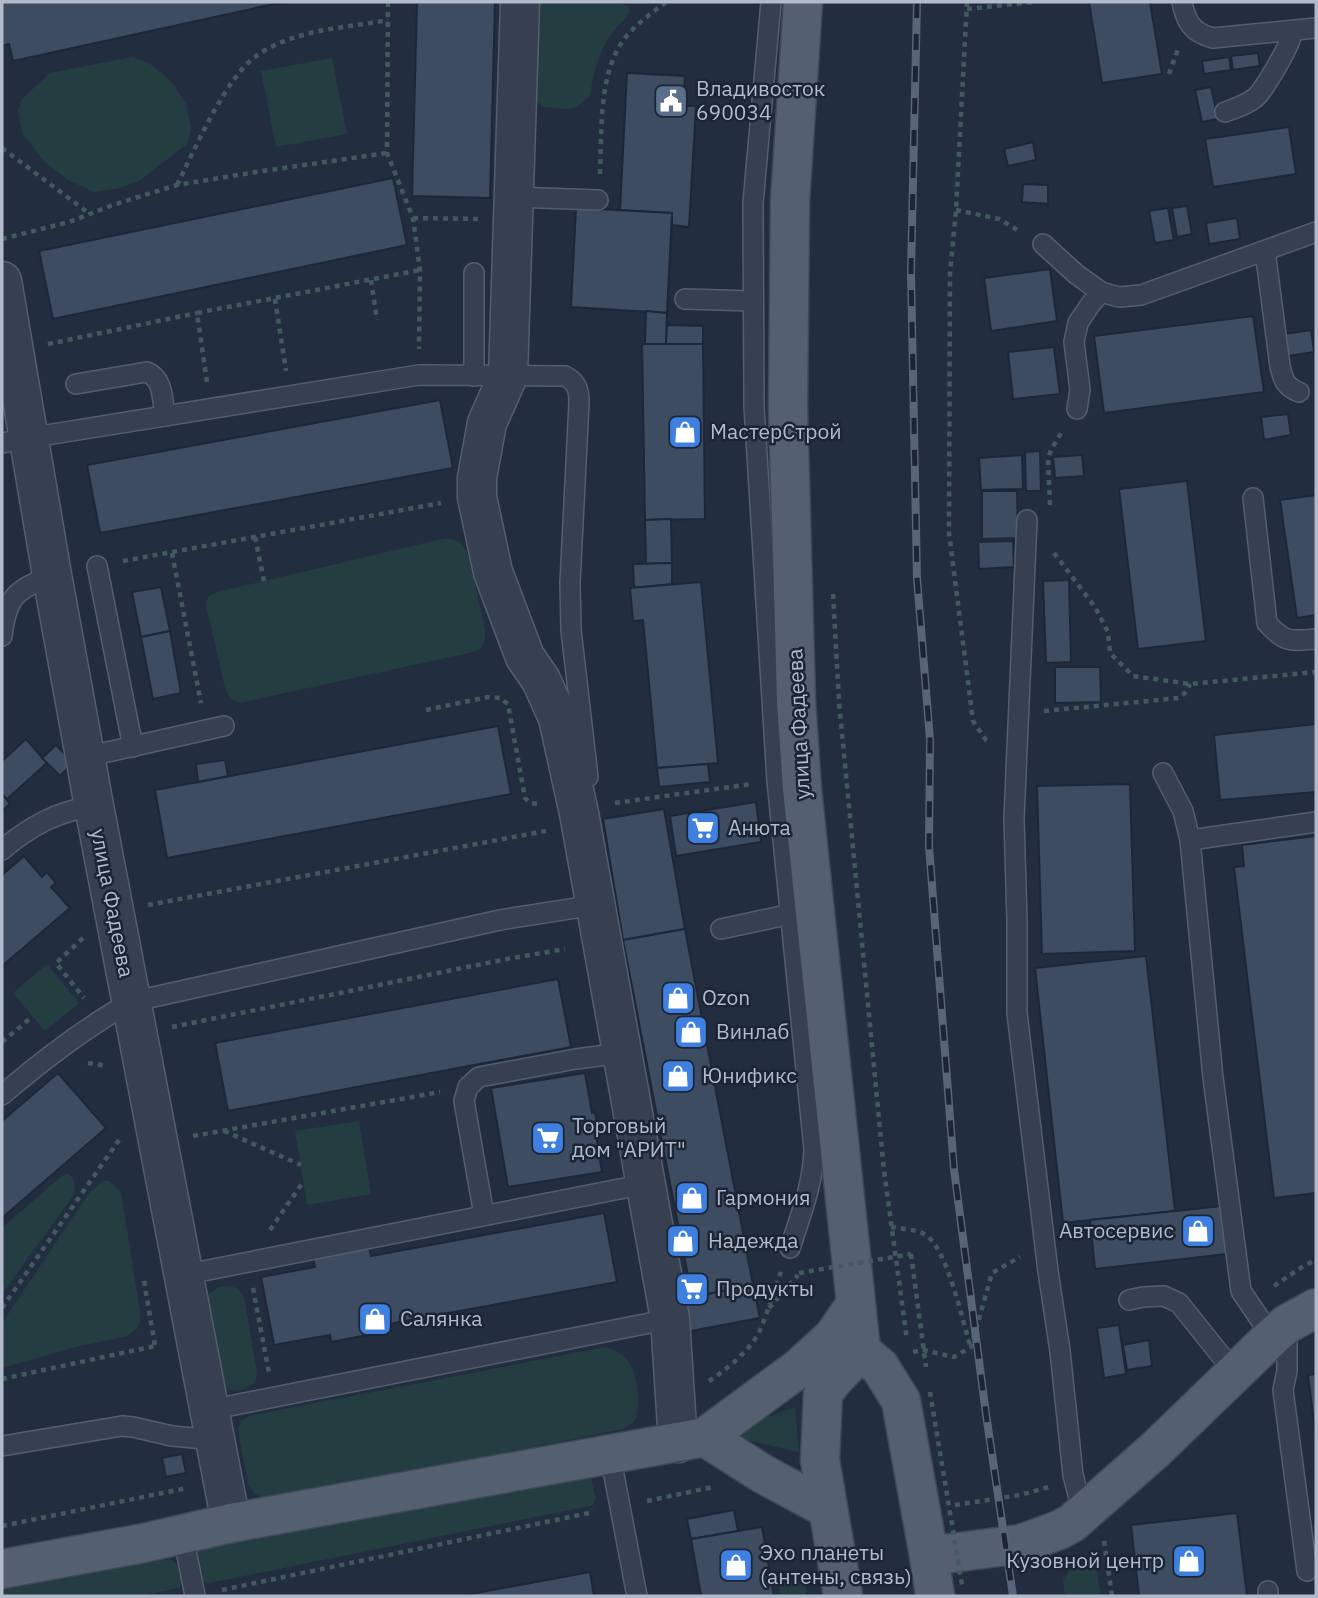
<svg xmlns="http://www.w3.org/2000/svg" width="1318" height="1598" font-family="'IBM Plex Sans',sans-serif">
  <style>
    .green { fill: #243d41 }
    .building { fill: #3d4c60; stroke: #1d2737; stroke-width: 2 }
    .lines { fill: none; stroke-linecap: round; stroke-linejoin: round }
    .service-casing { stroke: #545e6e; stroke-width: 22 }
    .minor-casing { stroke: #545e6e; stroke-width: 41 }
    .primary-casing { stroke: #3f4959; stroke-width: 41 }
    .path { stroke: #425a5e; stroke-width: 4.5; stroke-dasharray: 5 5; stroke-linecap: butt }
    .service { stroke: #364050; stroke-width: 19 }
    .minor { stroke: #364050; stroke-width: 38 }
    .primary { stroke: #545f70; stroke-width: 38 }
    .rail-casing { stroke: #586477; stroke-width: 8 }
    .rail { stroke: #1b2535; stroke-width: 5; stroke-dasharray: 16; stroke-linecap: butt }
    .path-bridge { stroke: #425a5e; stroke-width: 4.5; stroke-dasharray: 5 5; stroke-linecap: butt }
    .labels { text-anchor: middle; stroke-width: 5; stroke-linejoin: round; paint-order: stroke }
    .poi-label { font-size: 21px; fill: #b2bbcb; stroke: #1b2535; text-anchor: start }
    .street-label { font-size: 21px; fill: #b2bbcb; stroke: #1b2535 }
  </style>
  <rect width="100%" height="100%" fill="#222e40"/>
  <g class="green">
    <path d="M538,2L621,3L629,7L630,12C625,21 617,25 612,33C599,51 593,74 590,96L577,107L567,109L544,107L530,96Z"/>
    <path d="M132,57L150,64L164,75L174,85L186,104L191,130L187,144L139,181L116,189L94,192L68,180L45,162L22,133L18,111L22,99L50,73Z"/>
    <path d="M332,58L347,134L276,147L261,71Z"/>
    <path d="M446,538L459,541L468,554L485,629V638L481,648L473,652L239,703L231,699L225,688L206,605L208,597L214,593Z"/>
    <path d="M47,964L79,1003L45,1031L13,993Z"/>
    <path d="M359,1121L371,1194L307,1205L295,1131Z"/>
    <path d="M68,1174L73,1178L75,1188L73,1196L2,1294V1228L55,1182L62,1176Z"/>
    <path d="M103,1181H109L121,1192L140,1311V1321L137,1329L127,1336L76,1347L2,1368V1323L89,1193Z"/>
    <path d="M231,1286L238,1289L244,1297L257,1373L255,1382C244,1391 233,1394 222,1385L205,1297L219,1287Z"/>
    <path d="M605,1347C614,1350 623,1353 629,1362C637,1373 643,1411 633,1423C632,1423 624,1428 623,1429L271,1500L262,1498L254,1493L248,1484L238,1430L241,1421L249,1416Z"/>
    <path d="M795,1407L799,1452L721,1434Z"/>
    <path d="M584,1469L591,1479L596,1499L593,1505L590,1506L219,1581L207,1583L203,1581L197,1555L199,1549Z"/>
    <path d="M170,1559C179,1564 185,1580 179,1588L138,1596H2V1590Z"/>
    <path d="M1088,1565L1097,1572L1101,1596H1065L1063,1580L1071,1567Z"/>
    <path d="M799,1579L804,1580L807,1596H780L779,1584Z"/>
  </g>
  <g class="building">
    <path d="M2,2H283L13,61L9,44L2,46Z"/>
    <path d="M417,2H495L490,198L412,196Z"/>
    <path d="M1089,2H1150L1162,74L1102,83Z"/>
    <path d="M1258,53L1260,66L1233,70L1231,56Z"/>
    <path d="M1229,57L1231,70L1204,74L1202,61Z"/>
    <path d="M627,73L685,76L683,106H696L689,227L672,225L667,313L571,307L576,208L620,210Z"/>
    <path d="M627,73L685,76L683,106H696L689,227L672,225V213L620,210Z"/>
    <path d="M1211,87L1218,119L1202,122L1195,90Z"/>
    <path d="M1289,127L1296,174L1213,187L1205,139Z"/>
    <path d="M1033,142L1036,160L1008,166L1004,149Z"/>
    <path d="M393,178L407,245L53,319L39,251Z"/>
    <path d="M1023,184L1048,185V204L1022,202Z"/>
    <path d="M1187,206L1192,234L1177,237L1172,208Z"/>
    <path d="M576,208L672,213L667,313L571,307Z"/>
    <path d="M1168,208L1174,240L1155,243L1149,211Z"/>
    <path d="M1237,218L1240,239L1209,244L1206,223Z"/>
    <path d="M1050,269L1057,321L991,331L984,278Z"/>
    <path d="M646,311L667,313L666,344H645Z"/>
    <path d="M1253,316L1264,392L1104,413L1094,336Z"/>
    <path d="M667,325L703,326V344H666Z"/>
    <path d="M1311,330L1314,352L1288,356L1284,334Z"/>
    <path d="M642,344H703L705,519L645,520Z"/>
    <path d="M1054,347L1060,394L1013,399L1008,352Z"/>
    <path d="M440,400L453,468L100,533L87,465Z"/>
    <path d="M1288,414L1291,435L1264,440L1261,417Z"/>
    <path d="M1040,451L1041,491H1026L1025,452Z"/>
    <path d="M1022,455L1023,489L981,490L979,458Z"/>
    <path d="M1082,455L1084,476L1055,478L1053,457Z"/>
    <path d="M1187,481L1206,641L1138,649L1119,489Z"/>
    <path d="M982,491H1017L1018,538L982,539Z"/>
    <path d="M1316,495V615L1297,618L1280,500Z"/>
    <path d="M671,519L672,563L646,564L645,520Z"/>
    <path d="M1013,541L1014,567L979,569L978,542Z"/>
    <path d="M672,563V584L634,588L633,564Z"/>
    <path d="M1069,580L1071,662L1046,663L1043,581Z"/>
    <path d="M701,582L718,763L657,768L643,620L633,621L630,588Z"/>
    <path d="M161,587L170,631L141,637L132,592Z"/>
    <path d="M170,631L181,693L153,699L141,637Z"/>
    <path d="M1055,667H1100L1101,702L1055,703Z"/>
    <path d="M1316,724V792L1220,800L1214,735Z"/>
    <path d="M498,726L511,794L167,858L155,790Z"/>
    <path d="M26,739L47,763L7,799L2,794V761Z"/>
    <path d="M56,745L73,763L60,776L42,758Z"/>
    <path d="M225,760L228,776L198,782L196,764Z"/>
    <path d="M708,764L710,782L659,787L657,768Z"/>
    <path d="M1130,784L1135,951L1042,954L1037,786Z"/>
    <path d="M2,794L10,804L2,811Z"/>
    <path d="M756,802L761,842L676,856L670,816Z"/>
    <path d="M664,809L685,929L623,940L603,819Z"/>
    <path d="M1316,836V1193L1274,1198L1234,867L1244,866L1242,845Z"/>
    <path d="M24,856L42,877L47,872L56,883L51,887L70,908L2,966V875Z"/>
    <path d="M685,929L753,1285L692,1297L623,940Z"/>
    <path d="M1146,956L1175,1211L1063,1223L1035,968Z"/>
    <path d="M558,979L571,1047L228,1111L215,1043Z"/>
    <path d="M58,1073L106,1128L2,1218V1121Z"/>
    <path d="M585,1073L592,1113L595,1112L598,1129H595L602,1172L508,1187L491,1088Z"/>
    <path d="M1222,1206L1227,1254L1095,1269L1090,1220Z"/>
    <path d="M604,1213L617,1282L383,1325L385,1332L357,1337L331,1342L330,1335L274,1345L261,1277L315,1267L313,1258L369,1248L371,1256Z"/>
    <path d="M753,1285L760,1318L680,1333L674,1301Z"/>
    <path d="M1119,1325L1126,1374L1104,1378L1097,1328Z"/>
    <path d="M1149,1340L1152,1366L1127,1370L1123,1345Z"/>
    <path d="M1316,1374V1439L1308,1375Z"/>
    <path d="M182,1454L186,1473L166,1477L162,1458Z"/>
    <path d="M734,1510L738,1531L691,1539L687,1519Z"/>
    <path d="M1237,1513L1247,1596H1139L1131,1525Z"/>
    <path d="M762,1527L774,1596H701L691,1539Z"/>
    <path d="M590,1572L594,1596H460Z"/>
  </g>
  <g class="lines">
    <g class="service-casing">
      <g id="service">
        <path d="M771,2L753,203L754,406L777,781L814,1149C813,1185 801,1214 790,1248"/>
        <path d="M1182,2C1186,23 1193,33 1213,38L1316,28"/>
        <path d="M1225,112C1236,108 1246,105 1255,98C1264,90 1292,43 1292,32"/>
        <path d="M514,197L598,200"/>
        <path d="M1043,244L1076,274L1101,292"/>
        <path d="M1265,251L1280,366C1283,379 1285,387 1299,392"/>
        <path d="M685,299L753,301"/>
        <path d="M474,376V273"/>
        <path d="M76,384L147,372C164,379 162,400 165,416"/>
        <path d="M1077,409L1080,390L1074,342L1078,323L1090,305L1101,292L1119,297L1141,295L1316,232"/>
        <path d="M2,443L28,438L419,375L565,376C577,382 579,390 579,403L570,583L571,630L588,777"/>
        <path d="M1253,498L1267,623C1285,643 1290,641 1316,639"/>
        <path d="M1027,520L1014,818L1017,922V1013L1048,1271L1060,1351L1073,1475L1083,1514"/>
        <path d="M97,566L133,747"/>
        <path d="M2,636C7,596 15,591 52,575"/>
        <path d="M85,757L224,726"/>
        <path d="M1163,773L1183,811L1190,840"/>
        <path d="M2,850C29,827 57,811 94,806"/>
        <path d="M721,929L791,914"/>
        <path d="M2,1095C43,1060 84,1028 131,1002L500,920L595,905"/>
        <path d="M484,1215L464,1101L468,1087L479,1077L576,1059L622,1053"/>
        <path d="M183,1275L645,1184"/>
        <path d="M1129,1300L1143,1297L1164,1296L1179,1303L1235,1373"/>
        <path d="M1287,1326V1371L1283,1390L1307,1571"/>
        <path d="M1272,1337L1241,1291L1213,1078L1190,840L1316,822"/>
        <path d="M209,1410L670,1319"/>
        <path d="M2,1446L122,1426L133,1427L172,1436L215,1440"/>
        <path d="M610,1454L637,1596"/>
        <path d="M183,1535L195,1596"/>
        <path d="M1268,1591V1596"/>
      </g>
    </g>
    <g class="minor-casing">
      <g id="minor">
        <path d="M520,2L508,376L487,423L477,478V497L493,572L525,657L541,680L558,718L579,813L670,1319L678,1443"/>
        <path d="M2,281L52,575L94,806L231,1523"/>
      </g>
    </g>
    <g class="primary-casing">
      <g id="primary">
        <path d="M803,2L790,201L788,408L796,701L802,789L861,1351"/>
        <path d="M861,1351L880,1367L901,1401L929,1556L935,1596"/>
        <path d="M705,1437L763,1474L828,1509"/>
        <path d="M929,1556L1021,1544L1059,1530L1072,1523L1155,1450L1272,1337L1287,1324L1316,1308"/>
        <path d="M2,1569L144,1543L231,1523L705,1437L799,1368L833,1337L855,1305"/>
        <path d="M843,1596L820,1460L823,1393L835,1378L861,1351"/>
      </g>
    </g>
    <g class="path">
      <path d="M388,2L387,153L413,218L420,270L419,349"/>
      <path d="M967,2L956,210L950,273L949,533L973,721L986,740L991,743"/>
      <path d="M967,9L1034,2"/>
      <path d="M1169,74L1178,49"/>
      <path d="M2,148L90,214"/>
      <path d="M600,174C602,131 598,73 625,38C636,24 652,13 666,2"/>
      <path d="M177,185C194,151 225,79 255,57C265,49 280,42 293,38C322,28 357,26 388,20"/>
      <path d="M956,210L999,219L1021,232"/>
      <path d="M413,218L478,219"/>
      <path d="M2,239L69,222L113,205L177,185L256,172L387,153"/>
      <path d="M371,280L377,320"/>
      <path d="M275,299L286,371"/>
      <path d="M48,344L197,313"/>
      <path d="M207,382L197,313L420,270"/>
      <path d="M1050,505L1048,458L1052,448L1063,430"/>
      <path d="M255,537L264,581"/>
      <path d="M172,553L201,703"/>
      <path d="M1054,553L1095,607L1108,632L1110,653L1133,676L1190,684L1316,672"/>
      <path d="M123,561L441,503"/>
      <path d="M833,594L839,702L884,1171L907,1340"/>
      <path d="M426,710L488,697L500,698L508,704L525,798L530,803L539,804"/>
      <path d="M1044,711L1179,698L1185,693L1190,684"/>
      <path d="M615,803L752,784"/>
      <path d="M148,905L546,831"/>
      <path d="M83,938L56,963L84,998"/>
      <path d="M172,1027L507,959L565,949"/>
      <path d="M2,1042L33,1016"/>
      <path d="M88,1063L107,1066"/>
      <path d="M224,1131L301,1165"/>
      <path d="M193,1136L440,1092"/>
      <path d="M891,1227C901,1229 915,1229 924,1234C947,1246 962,1320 970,1345"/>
      <path d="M270,1230L303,1182"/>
      <path d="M911,1254L926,1367"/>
      <path d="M144,1281L155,1346"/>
      <path d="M1274,1286L1305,1265L1316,1260"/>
      <path d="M253,1288L269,1373"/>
      <path d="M2,1308L119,1140"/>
      <path d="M769,1308L798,1275"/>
      <path d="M913,1352L923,1350L954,1357L971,1347L992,1273L1020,1257"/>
      <path d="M2,1379L155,1346"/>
      <path d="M709,1381C726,1370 752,1349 760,1330C768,1311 774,1291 781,1272"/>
      <path d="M647,1501L713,1487"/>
      <path d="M955,1505L1020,1495L1049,1487"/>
      <path d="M2,1526L187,1488"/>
      <path d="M1104,1541L1112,1596"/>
      <path d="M222,1590L594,1512"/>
    </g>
    <use href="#service" class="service"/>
    <use href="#minor" class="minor"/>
    <use href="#primary" class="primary"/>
    <g class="rail-casing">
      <path id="rail" d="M917,2L911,272L917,578L930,740L929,846L954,1169L986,1414L1013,1596"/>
    </g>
    <use href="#rail" class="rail"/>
    <g class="path-bridge">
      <path d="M799,1273L911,1254"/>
      <path d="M930,1392L962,1585"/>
    </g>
  </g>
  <defs>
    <g id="civic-square" transform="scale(1.75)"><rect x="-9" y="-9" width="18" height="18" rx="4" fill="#5c6f8a" stroke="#1b2535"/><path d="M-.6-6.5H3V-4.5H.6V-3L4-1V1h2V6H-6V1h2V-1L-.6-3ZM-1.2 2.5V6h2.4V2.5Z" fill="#fff"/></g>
    <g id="shop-square" transform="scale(1.75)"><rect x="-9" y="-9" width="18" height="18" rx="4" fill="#3f7fe0" stroke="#1b2535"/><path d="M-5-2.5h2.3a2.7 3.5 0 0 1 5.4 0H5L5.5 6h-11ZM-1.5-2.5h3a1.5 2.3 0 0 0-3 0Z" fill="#fff"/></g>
    <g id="supermarket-square" transform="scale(1.75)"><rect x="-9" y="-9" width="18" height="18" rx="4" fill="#3f7fe0" stroke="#1b2535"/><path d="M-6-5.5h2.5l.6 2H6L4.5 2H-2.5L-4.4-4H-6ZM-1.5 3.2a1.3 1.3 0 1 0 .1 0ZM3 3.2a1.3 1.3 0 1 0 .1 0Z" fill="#fff"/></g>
  </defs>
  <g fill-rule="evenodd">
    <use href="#civic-square" x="671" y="101"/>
    <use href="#shop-square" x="685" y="432"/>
    <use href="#supermarket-square" x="703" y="828"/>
    <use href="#shop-square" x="678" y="998"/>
    <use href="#shop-square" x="691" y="1032"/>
    <use href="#shop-square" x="678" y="1076"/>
    <use href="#supermarket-square" x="548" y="1138"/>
    <use href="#shop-square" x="692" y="1198"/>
    <use href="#shop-square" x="1198" y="1231"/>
    <use href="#shop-square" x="683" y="1241"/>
    <use href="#supermarket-square" x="692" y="1289"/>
    <use href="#shop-square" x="375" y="1319"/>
    <use href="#shop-square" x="1189" y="1561"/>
    <use href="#shop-square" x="736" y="1565"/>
  </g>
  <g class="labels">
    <g class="poi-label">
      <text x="696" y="96">Владивосток<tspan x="696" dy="24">690034</tspan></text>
      <text x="710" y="439">МастерСтрой</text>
      <text x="728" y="835">Анюта</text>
      <text x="702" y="1005">Ozon</text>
      <text x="716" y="1039">Винлаб</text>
      <text x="702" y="1083">Юнификс</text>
      <text x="572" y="1133">Торговый<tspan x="572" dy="24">дом "АРИТ"</tspan></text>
      <text x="716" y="1205">Гармония</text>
      <text x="1174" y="1238" text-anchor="end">Автосервис</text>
      <text x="708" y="1248">Надежда</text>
      <text x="716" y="1296">Продукты</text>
      <text x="400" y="1326">Салянка</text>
      <text x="760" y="1560">Эхо планеты<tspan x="760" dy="24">(антены, связь)</tspan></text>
      <text x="1164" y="1568" text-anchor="end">Кузовной центр</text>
    </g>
    <g class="street-label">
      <text transform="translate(799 724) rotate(-93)" y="7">улица Фадеева</text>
      <text transform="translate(112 903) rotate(79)" y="7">улица Фадеева</text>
    </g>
  </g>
  <rect width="1318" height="1598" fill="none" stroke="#b2bbcb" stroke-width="7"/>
</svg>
